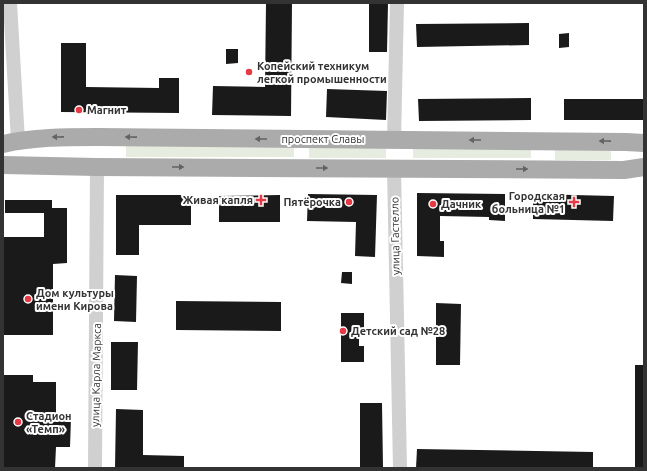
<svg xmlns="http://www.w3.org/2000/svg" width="647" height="471" font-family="Ubuntu,sans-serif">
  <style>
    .green { fill: #e6ecdf }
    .building { fill: #1a1a1a }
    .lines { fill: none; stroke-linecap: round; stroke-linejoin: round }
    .minor { stroke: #d0d0d0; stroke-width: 14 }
    .major { stroke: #ababab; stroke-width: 18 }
    .oneway { fill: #636363 }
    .poi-dot { fill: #e63946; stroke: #fff; stroke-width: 1.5 }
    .labels { text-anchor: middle; stroke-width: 4; stroke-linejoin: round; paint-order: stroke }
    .poi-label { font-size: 11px; font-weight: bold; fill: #333; stroke: #fff; text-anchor: start }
    .street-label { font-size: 11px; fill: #333; stroke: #fff }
  </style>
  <rect width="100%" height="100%" fill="#fff"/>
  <g class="green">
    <rect x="126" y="143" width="168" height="14"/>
    <rect x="309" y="145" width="77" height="13"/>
    <path d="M413,145L531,146V158H413Z"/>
    <rect x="555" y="147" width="56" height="13"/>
  </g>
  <g class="building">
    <path d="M266,3H292L291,116L212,115L213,86L265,87Z"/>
    <path d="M369,3H388L387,52H369Z"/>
    <path d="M529,23V45L417,47L416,24Z"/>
    <path d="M569,33V47L559,48V34Z"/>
    <path d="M61,43H86V87L159,88V78H179V113L61,112Z"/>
    <path d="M226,49H238V63L226,64Z"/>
    <path d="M327,89L387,91L386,120L326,117Z"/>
    <path d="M531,98V120L419,121L418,99Z"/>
    <rect x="564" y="99" width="80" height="21"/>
    <path d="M417,193L505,194V221L489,220V217L440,216V241H444V257L417,256Z"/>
    <path d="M308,194L377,195L375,257L355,256L356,222L307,221Z"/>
    <path d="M533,194L614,196L613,221L533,219Z"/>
    <path d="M116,195H191V225H139V255H116Z"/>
    <path d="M280,195V222H219V196Z"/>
    <path d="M5,200H52V208H67V263L53,264V335H3V237H44V213H5Z"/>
    <path d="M342,272H352V284L341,283Z"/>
    <path d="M115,275L137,276L136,322L114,321Z"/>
    <path d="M176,301L281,302V331L176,330Z"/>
    <path d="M436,303L461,304L460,365H436Z"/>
    <path d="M341,313H364V329H359V346H364V362H341Z"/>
    <path d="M111,342H138L137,390H111Z"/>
    <rect x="635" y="365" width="9" height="103"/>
    <path d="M3,375H33V382H56V417L71,418L70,447H56L55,468H3Z"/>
    <path d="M360,403H382L383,468H360Z"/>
    <path d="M116,409L143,410V455L184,456V468H115Z"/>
    <path d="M417,449L593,452V468H416Z"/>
  </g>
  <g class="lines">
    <g class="minor">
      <path d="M10,3L18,141"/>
      <path d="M394,140L397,3"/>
      <path d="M394,168L400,468"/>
      <path d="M95,468L97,167"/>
    </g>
    <g class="major">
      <path d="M3,144C34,137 65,137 97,137L626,142L644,143"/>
      <path d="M3,165L97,167L624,170L644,167"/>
    </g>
  </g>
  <defs><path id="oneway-solid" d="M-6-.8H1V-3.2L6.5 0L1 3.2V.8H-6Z"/></defs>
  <g class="oneway">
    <use href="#oneway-solid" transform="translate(58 137) rotate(179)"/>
    <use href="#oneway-solid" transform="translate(131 137) rotate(-179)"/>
    <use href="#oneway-solid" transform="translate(261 139) rotate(-180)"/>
    <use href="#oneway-solid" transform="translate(475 140) rotate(-180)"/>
    <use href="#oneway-solid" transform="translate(605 141) rotate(-179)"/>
    <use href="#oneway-solid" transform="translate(178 167)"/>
    <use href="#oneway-solid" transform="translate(322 168)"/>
    <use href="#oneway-solid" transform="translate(522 169)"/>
  </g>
  <g class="poi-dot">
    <circle cx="249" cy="72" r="4"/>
    <circle cx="79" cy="110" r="4"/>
    <path d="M259 194h4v4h4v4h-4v4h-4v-4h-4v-4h4z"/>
    <circle cx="349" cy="202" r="4"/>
    <path d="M572 196h4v4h4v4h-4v4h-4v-4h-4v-4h4z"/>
    <circle cx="433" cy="204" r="4"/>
    <circle cx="28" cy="299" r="4"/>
    <circle cx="343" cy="331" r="4"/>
    <circle cx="18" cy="422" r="4"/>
  </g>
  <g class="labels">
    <g class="poi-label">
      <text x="257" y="70">Копейский техникум<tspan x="257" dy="13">легкой промышенности</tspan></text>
      <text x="87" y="114">Магнит</text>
      <text x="565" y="200" text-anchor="end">Городская<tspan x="565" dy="13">больница №1</tspan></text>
      <text x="253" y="204" text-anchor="end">Живая капля</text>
      <text x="341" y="206" text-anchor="end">Пятёрочка</text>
      <text x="441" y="208">Дачник</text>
      <text x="36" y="297">Дом культуры<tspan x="36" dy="13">имени Кирова</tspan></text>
      <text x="351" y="335">Детский сад №28</text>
      <text x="26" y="420">Стадион<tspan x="26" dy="13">«Темп»</tspan></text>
    </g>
    <g class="street-label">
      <text x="323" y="143">проспект Славы</text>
      <text transform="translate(395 236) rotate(-91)" y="4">улица Гастелло</text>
      <text transform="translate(96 375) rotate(-89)" y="4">улица Карла Маркса</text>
    </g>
  </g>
  <rect width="647" height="471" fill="none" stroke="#333333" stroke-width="8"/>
</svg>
